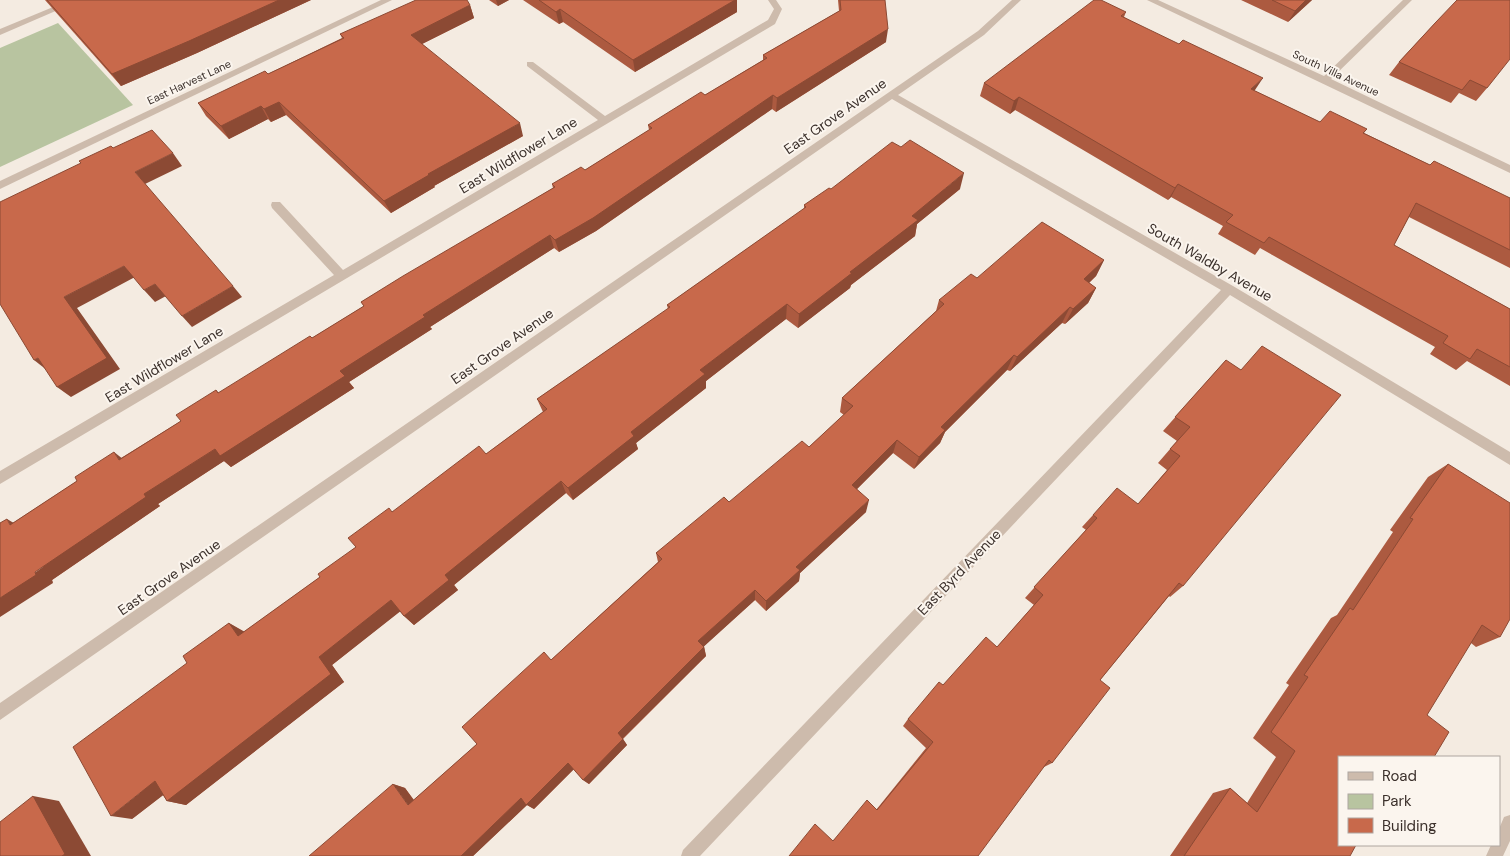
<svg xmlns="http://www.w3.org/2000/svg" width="1510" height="856" font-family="'DM Sans',sans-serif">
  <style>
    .green { fill: #b8c4a0 }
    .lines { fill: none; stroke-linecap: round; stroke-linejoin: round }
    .minor { fill: #cdbbac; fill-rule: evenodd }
    .wall { fill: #ac5a40 }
    .shaded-wall { fill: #8c4a34 }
    .building { fill: #c8694b; stroke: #8c4a34 }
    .labels { text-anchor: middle; stroke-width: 4; stroke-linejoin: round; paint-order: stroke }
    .far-street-label { font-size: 11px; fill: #3b302b; stroke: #fbf5ee }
    .street-label { font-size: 14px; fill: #3b302b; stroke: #fbf5ee }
  </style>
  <rect width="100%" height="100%" fill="#f4ebe1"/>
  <path class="green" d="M58,23L133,105L0,167V48Z"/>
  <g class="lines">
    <g class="minor">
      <path d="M70,0H81L0,35V29Z"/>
      <path d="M381,0H392L0,189V181Z"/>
      <path d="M768,0H776L782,9L775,24L0,484V471L334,275L272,208L271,205L272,202H280L343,270L598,120L527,66V62H533L605,116L768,20L774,9Z"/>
      <path d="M1012,0H1021L984,35L898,95L1233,286L1510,452V465L1230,295L700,856H681L683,850L1221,290L892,99L0,720V703L978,31Z"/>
      <path d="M1147,0H1158L1324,76L1403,0H1412L1331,79L1510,165V173Z"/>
      <path d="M1510,815V841L1503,856H1486L1491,845H1499V829L1504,817Z"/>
    </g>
  </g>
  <g class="wall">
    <path d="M45,0H311L197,53L121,86Z"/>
    <path d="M489,0H509L498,6Z"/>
    <path d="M523,0H737V12L635,72L563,22L559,24Z"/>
    <path d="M838,0H885L886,42L776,112L772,109L596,231L559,252L554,248L430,327L432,329L349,382L354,388L231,467L224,461L158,504L160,506L52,580L53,583L13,523L77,481L121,458L181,421L216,390L219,393L312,338L364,306L361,302L553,188L552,184L585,170L649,130L648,125L705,95L763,60V55L839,11Z"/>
    <path d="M1241,0H1312L1288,22Z"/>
    <path d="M470,5L474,18L422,44L523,136L434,186L435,187L391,213L286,115L271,122L268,119L229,139L206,116L198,103L268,74L342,38L340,34Z"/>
    <path d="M1126,12L1124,17L1255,91L1320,122L1367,129L1364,133L1430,165L1510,198V268L1409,217L1394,245L1510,309V386L1467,361L1456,370L1430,354L1435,347L1260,248L1255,255L1218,234L1223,226L1171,197L1168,200L1015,110L1010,114L980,96L984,83Z"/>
    <path d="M1436,22L1487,88L1476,101L1459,93L1451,103L1389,75L1399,62Z"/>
    <path d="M831,189H960L917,224L915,236L851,285L850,288L798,328L786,319L706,381V388L636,443L638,449L573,500L566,493L454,585L458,590L414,625L404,616L400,611L332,665L344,682L186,805L167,801L163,795L132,819L187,663L229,623L244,632L320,577L356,547L393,512L486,454L543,412L537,399L668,309L667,305L804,209V205Z"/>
    <path d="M1104,260L1096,276L1089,283L1096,288L1088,303L1065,324L1062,323L1010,371L1007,370L945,432L940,443L914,469L893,453L857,489L866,512L800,573L799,581L766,611L755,600L704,646L706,656L623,739L627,745L589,784L583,780L574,769L534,809L527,805L473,856L393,784L405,788L414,800L477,744L551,660L658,562L656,553L809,447L844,415L840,412L842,398L936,311L939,300L977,278Z"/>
    <path d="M1226,360L1183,586L1170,597L1169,596L1100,680L1052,763L1044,767L832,841L876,810L926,748L903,726L908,719L943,685L997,647L1034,605L1025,598L1086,530L1082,527L1093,515L1138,504L1167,470L1158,463L1177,441L1163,431Z"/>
    <path d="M1448,464L1500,637L1476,647L1471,643L1339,757L1350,856H1170L1213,793L1230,788L1247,803L1276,757L1253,738L1289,685L1286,683L1331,618L1337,615L1393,532L1390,530L1428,477Z"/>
  </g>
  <g class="shaded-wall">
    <path d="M279,0H311L197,53L121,86L112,74Z"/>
    <path d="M496,0H509L498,6Z"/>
    <path d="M735,0H737V12L635,72L633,60Z"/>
    <path d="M1306,0H1312L1288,22L1295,11Z"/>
    <path d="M470,5L474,18L416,47L411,35Z"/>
    <path d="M560,9L563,22L559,24L556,12Z"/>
    <path d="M888,29L886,42L776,112L777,98Z"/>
    <path d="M1263,78L1255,90L1243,101L1251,89Z"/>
    <path d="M773,95L772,109L596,231L559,252L555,240Z"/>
    <path d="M1019,97L1015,110L1010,114L1014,101Z"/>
    <path d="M279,102L286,115L271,122L264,109Z"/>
    <path d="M261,106L268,119L229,139L221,126Z"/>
    <path d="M520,123L523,136L434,186L435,187L391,213L384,201L428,174Z"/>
    <path d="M173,153L182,166L145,184L135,172Z"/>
    <path d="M964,173L960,189L917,224L915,236L851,285L850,288L798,328L799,314L912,216Z"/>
    <path d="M1178,184L1171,197L1168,200L1175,188Z"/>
    <path d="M550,235L554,248L430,327L432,329L349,382L354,388L231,467L224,461L158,504L160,506L52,580L53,583L0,617V598L144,494L340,371L423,315Z"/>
    <path d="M1104,260L1096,276L1076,295L1084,279Z"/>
    <path d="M124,266L135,277L77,308L120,369L71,397L57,387L64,297Z"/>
    <path d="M155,284L166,296L155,302L144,290Z"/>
    <path d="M233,286L242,297L192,327L182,316Z"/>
    <path d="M1096,288L1088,303L1065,324L1073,309Z"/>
    <path d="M787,304L786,319L706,381V388L636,443L638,449L573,500L568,488L700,370Z"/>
    <path d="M1070,307L1062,323L1010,371L1017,357Z"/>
    <path d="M1014,355L1007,370L945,432L940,443L914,469L919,457L941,427Z"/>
    <path d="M38,358L48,371L34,360Z"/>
    <path d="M897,440L893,453L849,497L852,485Z"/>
    <path d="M114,452L128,463L119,460Z"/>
    <path d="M561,481L566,493L454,585L458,590L414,625L404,616L445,575Z"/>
    <path d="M869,500L866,512L800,573L799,581L766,611V601L796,567Z"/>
    <path d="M7,519L24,529L10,525Z"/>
    <path d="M755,590V600L700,650L698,641Z"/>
    <path d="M391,600L402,610L332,665L344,682L186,805L167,801L319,657Z"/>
    <path d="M229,623L245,632L238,636Z"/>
    <path d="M704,647L706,656L622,739L618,733Z"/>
    <path d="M623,739L627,745L589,784L583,780Z"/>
    <path d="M568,763L575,768L534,809L527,805L473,856H461L521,798Z"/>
    <path d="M155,781L175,786L132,819L111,816Z"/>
    <path d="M393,784L405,788L420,809L408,805Z"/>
    <path d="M33,796L59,801L91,856H62Z"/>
  </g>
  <g class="building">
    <path d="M47,0H279L189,41L112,74Z"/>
    <path d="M416,0H467L470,5L411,35L520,123L428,174L429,175L384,201L279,102L264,109L261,106L221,126L198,103L265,71L268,74L344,38L340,34Z"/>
    <path d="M539,0H735L633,60L560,9L556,12Z"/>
    <path d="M840,0H885L888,29L777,98L773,95L593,218L555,240L550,235L423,315L425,317L340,371L345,376L220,456L215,449L144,494L146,497L35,572L36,575L0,598V523L7,519L10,525L77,481L75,477L114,452L119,460L181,421L176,415L216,390L218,393L310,336L312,338L364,306L361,302L403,276L555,187L552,184L581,167L585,170L652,128L648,125L701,92L705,95L767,58L763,55L841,10Z"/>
    <path d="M1094,0H1101L1126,12L1121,16L1179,44L1183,40L1263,78L1251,89L1320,122L1330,111L1367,129L1363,133L1430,165L1434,161L1510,198V250L1416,203L1394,245L1510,309V367L1477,349L1470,359L1443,343L1448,336L1269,237L1264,243L1226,222L1233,215L1178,184L1175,188L1019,97L1014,101L984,83Z"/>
    <path d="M1272,0H1306L1295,11Z"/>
    <path d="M1457,0H1510V59L1487,88L1470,80L1462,90L1399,62L1436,22Z"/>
    <path d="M152,130L173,153L135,172L233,286L182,316L155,284L144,290L124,266L64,297L107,358L57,387L38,358L34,360L0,304V202L81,163L79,161L111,146L113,148Z"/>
    <path d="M910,140L964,173L912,216L918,220L850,272L852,273L799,314L787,304L700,370L705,374L631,432L634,436L568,488L561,481L445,575L449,580L404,616L391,600L319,657L331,674L167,801L155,781L111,816L73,747L187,663L183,656L229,623L238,636L320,577L318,574L356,547L348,538L389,508L392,512L479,446L486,454L547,409L537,399L670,307L667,305L806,207L804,205L829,188L831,189L892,142L901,147Z"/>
    <path d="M1042,222L1104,260L1084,279L1096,288L1073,309L1070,307L1017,357L1014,355L941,427L945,430L919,457L897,440L852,485L869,500L796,567L800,570L766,601L755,590L698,641L704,647L618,733L623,739L583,780L568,763L526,805L521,798L461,856H309L393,784L408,805L477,744L462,727L544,652L551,660L662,559L656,553L724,497L729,502L802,441L809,447L853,406L842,398L944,304L939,300L971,274L977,278Z"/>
    <path d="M1262,346L1341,395L1183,586L1179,583L1100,680L1110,688L1052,763L1049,760L978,856H789L815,824L833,841L867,800L877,810L933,742L908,719L939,682L943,685L986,637L997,647L1043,595L1034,587L1097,518L1093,515L1117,488L1138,504L1180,456L1170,449L1190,427L1175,417L1226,360L1241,370Z"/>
    <path d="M1448,464L1510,503V619L1500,637L1482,625L1427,715L1449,732L1434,757H1339V845H1356L1350,856H1184L1230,788L1257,812L1295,751L1271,732L1308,677L1304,675L1350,608L1353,610L1413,519L1410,518Z"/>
    <path d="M33,796L65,854L62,856H0V822Z"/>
  </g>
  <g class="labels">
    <g class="far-street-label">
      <text transform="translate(1336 73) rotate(25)" y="4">South Villa Avenue</text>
      <text transform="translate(189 82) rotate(-25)" y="4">East Harvest Lane</text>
    </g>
    <g class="street-label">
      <text transform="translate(835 116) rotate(-35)" y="5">East Grove Avenue</text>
      <text transform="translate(518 155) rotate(-31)" y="5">East Wildflower Lane</text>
      <text transform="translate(1210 262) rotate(30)" y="5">South Waldby Avenue</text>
      <text transform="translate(502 346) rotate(-35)" y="5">East Grove Avenue</text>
      <text transform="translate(164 364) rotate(-31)" y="5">East Wildflower Lane</text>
      <text transform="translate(959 572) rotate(-46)" y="5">East Byrd Avenue</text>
      <text transform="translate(169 577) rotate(-35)" y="5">East Grove Avenue</text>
    </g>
  </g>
  <rect x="1338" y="756" width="162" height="90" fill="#fbf5ee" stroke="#aea6a0"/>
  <rect x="1348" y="772" width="25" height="8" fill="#cdbbac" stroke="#aea6a0"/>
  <text x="1382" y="781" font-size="15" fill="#3b302b">Road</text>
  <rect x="1348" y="794" width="25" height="15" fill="#b8c4a0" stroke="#aea6a0"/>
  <text x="1382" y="806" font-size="15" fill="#3b302b">Park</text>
  <rect x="1348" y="818" width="25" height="15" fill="#c8694b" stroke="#aea6a0"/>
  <text x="1382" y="831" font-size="15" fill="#3b302b">Building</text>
</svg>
